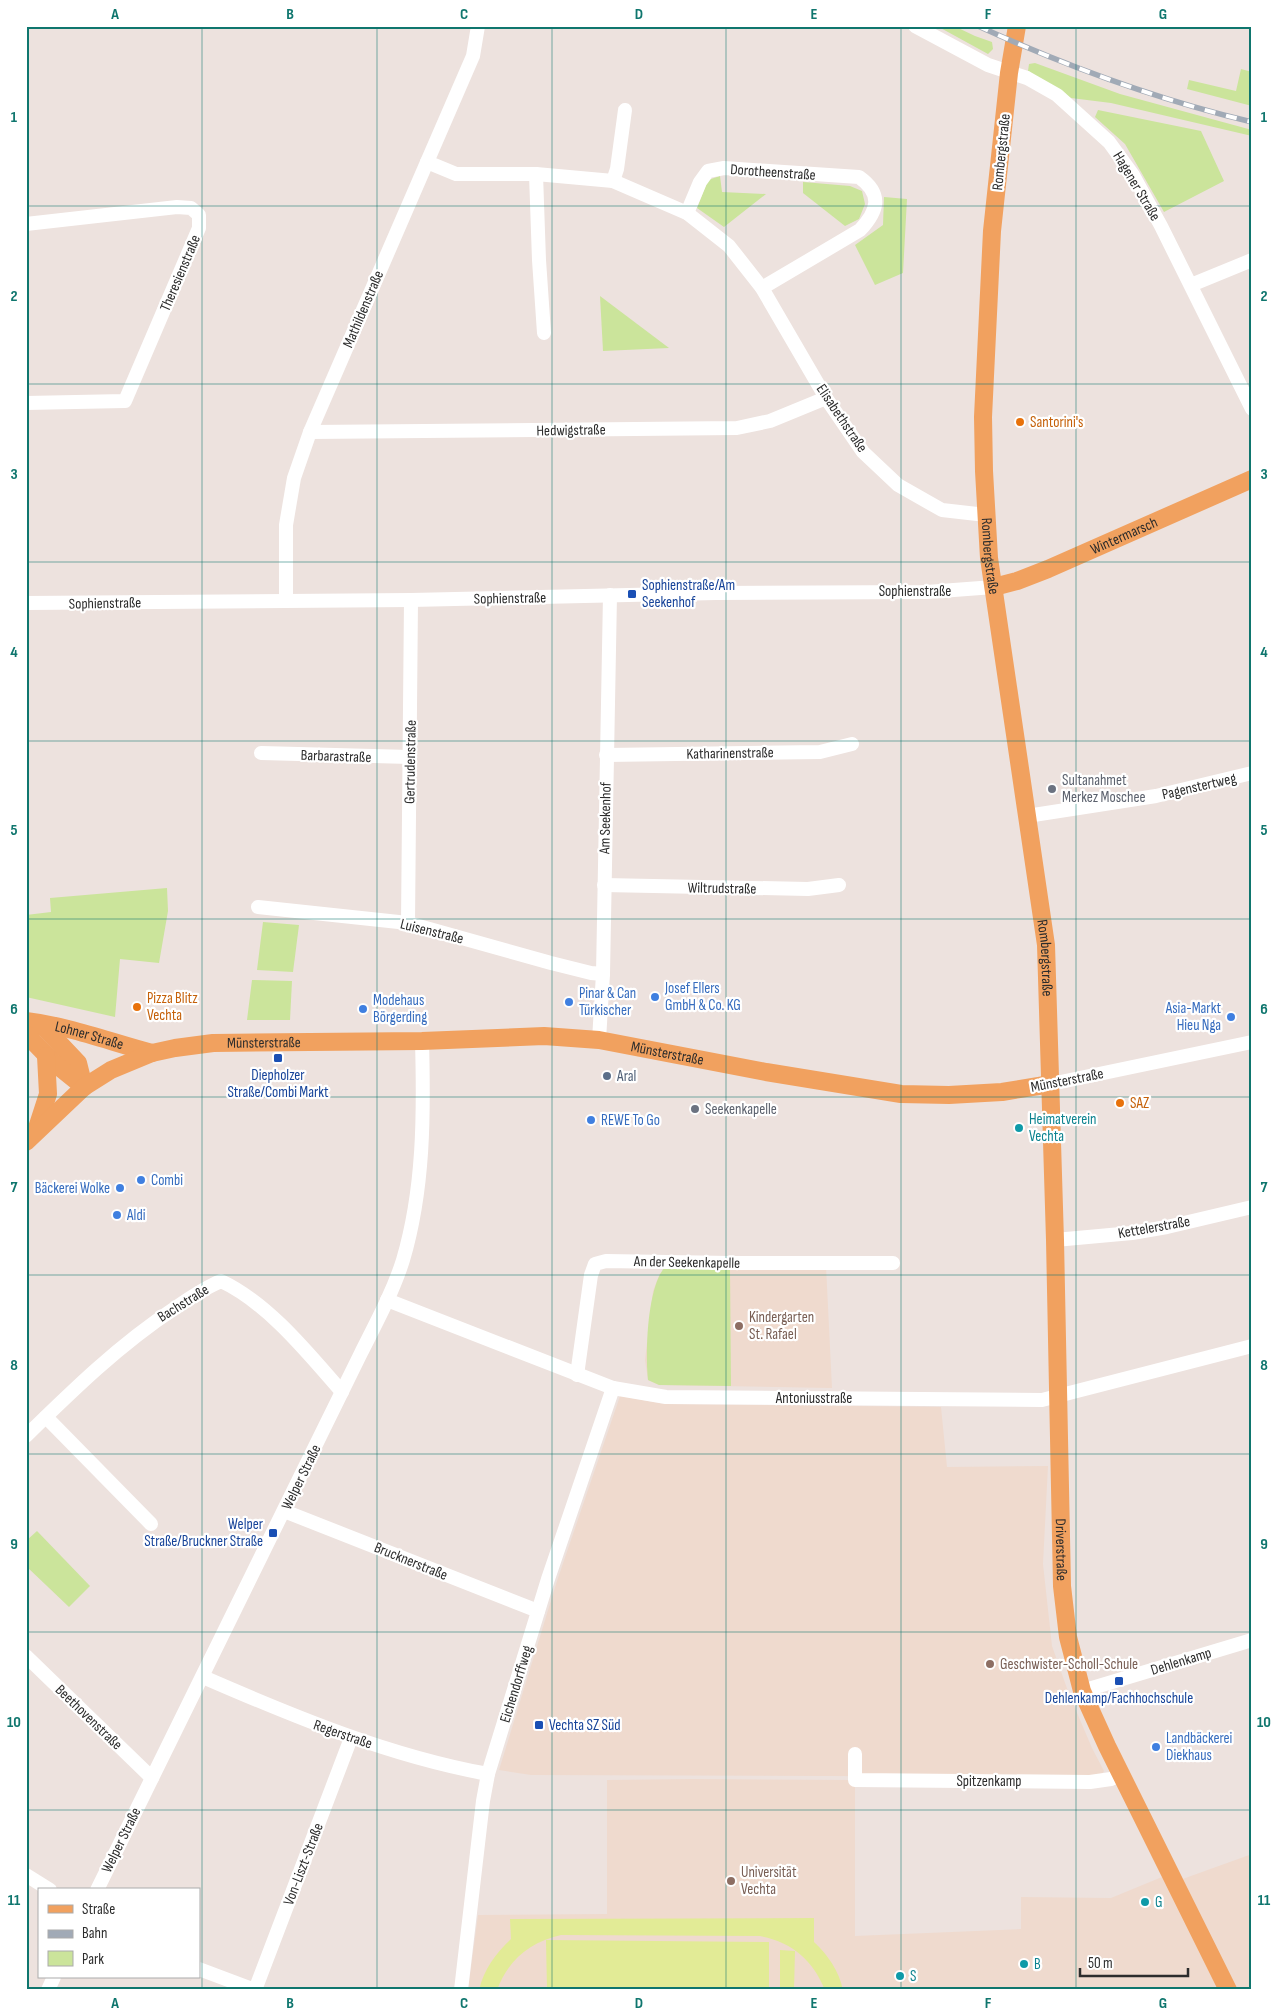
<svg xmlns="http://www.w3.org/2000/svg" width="1278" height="2016" font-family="'Sofia Sans Condensed',sans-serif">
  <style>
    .education { fill: #efdace }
    .green { fill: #cbe49b }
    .pitch { fill: #e2eb96 }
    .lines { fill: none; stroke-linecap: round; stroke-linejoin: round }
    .minor { stroke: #fff; stroke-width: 14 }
    .major { stroke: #f1a15f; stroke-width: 18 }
    .rail-casing { stroke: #a1aab6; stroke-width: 5.5 }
    .rail { stroke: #fff; stroke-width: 4; stroke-dasharray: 11; stroke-linecap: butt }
    .grid { fill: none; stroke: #0f766e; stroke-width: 1; stroke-opacity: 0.55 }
    .food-dot { fill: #e8710a; stroke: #fff; stroke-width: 2 }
    .transit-dot { fill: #1a4fb4; stroke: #fff; stroke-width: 2 }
    .worship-dot { fill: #6b7280; stroke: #fff; stroke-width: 2 }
    .shop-dot { fill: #3f7fe0; stroke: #fff; stroke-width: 2 }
    .service-dot { fill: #5c6f8a; stroke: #fff; stroke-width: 2 }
    .culture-dot { fill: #0f9aa8; stroke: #fff; stroke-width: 2 }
    .education-dot { fill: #8d6e63; stroke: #fff; stroke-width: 2 }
    .labels { text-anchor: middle; stroke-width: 4.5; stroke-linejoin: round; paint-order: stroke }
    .street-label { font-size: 15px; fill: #2c2c2c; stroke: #fff }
    .food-label { font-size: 15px; fill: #c56008; stroke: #fff; text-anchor: start }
    .transit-label { font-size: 15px; fill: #164399; stroke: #fff; text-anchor: start }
    .worship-label { font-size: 15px; fill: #5b616d; stroke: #fff; text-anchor: start }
    .shop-label { font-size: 15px; fill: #366cbe; stroke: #fff; text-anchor: start }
    .service-label { font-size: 15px; fill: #4e5e75; stroke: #fff; text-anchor: start }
    .culture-label { font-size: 15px; fill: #0d838f; stroke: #fff; text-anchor: start }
    .education-label { font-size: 15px; fill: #785e54; stroke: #fff; text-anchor: start }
    .neatline { fill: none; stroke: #0f766e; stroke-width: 2 }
    .grid-label { font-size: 16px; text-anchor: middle; font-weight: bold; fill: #0f766e }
  </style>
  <rect width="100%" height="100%" fill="#ede2de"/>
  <g class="education">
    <path d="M826,1266L832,1388L659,1385L648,1380L645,1360L653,1291L660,1273Z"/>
    <path d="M620,1396L665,1404L941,1407L947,1467L1048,1466L1043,1564L1052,1646L1069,1694L1092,1748L1104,1771L1102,1774L1082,1777L531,1775L499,1770L557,1581Z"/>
    <path d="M692,1779L855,1780V1936L1021,1929V1897L1111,1898L1162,1877L1166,1885L1252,1854V1990H468L478,1915L607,1914V1780Z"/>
  </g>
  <g class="green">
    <path d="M937,26H954L975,36L992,42L993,49L988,54Z"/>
    <path d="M1035,63L1120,94L1252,130V136L1111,103L1071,98L1028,71L1029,64Z"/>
    <path d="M1241,69L1252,72V106L1187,89L1189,80L1236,91Z"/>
    <path d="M1098,110L1201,131L1224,181L1164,212L1125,144L1095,117Z"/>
    <path d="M720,176L722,192L766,194L724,227L697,208L708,180Z"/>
    <path d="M803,182L850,186L862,191L865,204L859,219L845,226L803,193Z"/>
    <path d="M884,197L907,199L903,273L875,285L855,245L883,225Z"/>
    <path d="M600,296L669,348L603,351Z"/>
    <path d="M167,888L168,911L159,963L120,959L115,1017L26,997V915L51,912L50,898Z"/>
    <path d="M263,922L299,925L293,972L257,970Z"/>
    <path d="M252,980L292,981L290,1020H247Z"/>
    <path d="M665,1267L730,1268L731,1386L659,1385L648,1380C645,1353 647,1287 665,1267Z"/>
    <path d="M37,1531L90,1586L69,1607L26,1566V1541Z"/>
  </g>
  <g class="pitch">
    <path d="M814,1918V1942C828,1955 839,1971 843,1990H825C813,1960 792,1942 760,1936L561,1935C530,1942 508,1960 497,1990H479C484,1969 496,1953 511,1939L510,1919Z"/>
    <path d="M546,1940L769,1942V1990H547Z"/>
    <path d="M780,1950L795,1951L794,1990H780Z"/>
  </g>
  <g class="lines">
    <g class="minor">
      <path d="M915,26L988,65L1027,78L1057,95L1109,142L1133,175L1161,226L1252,409"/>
      <path d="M427,162L456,174H536L613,181L687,213L729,246L762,288L826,398L863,452L898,485L942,510L986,515"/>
      <path d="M536,174L539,260L544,333"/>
      <path d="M613,181L617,169L625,110"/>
      <path d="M687,213L700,182L708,171L724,168L859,177C883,194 878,211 860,230L762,288"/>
      <path d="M26,224L177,207L191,208L199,215V228L125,401L26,403"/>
      <path d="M1191,285L1252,260"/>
      <path d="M310,432L737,428L770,421L826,398"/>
      <path d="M286,601V525L294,478L310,432L473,56L478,26"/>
      <path d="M26,603L411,600L716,593L927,592L994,587"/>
      <path d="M261,753L410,757"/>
      <path d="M606,755L820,752L852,744"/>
      <path d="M1027,816L1156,796L1252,773"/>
      <path d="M604,885L808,889L839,885"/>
      <path d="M258,907L408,923L551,963L591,973L603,974"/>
      <path d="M408,923L411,600"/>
      <path d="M599,1040L603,974L610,595"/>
      <path d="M1051,1084L1252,1042"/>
      <path d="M1055,1240L1132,1233L1167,1227L1252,1207"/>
      <path d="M387,1300L613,1388L666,1397L1042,1400L1252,1346"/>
      <path d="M577,1375L591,1275L595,1264L606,1261L730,1263H893"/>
      <path d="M46,1417L151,1524"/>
      <path d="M26,1436C73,1390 119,1345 175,1308C190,1298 204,1288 221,1281C268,1303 308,1353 342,1392"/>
      <path d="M284,1511L538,1611"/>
      <path d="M26,1656L152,1778"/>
      <path d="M203,1677C295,1717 389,1756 488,1774"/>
      <path d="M1082,1691L1252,1640"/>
      <path d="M855,1754V1780L1090,1782L1111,1779L1121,1774"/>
      <path d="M26,1875L50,1890"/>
      <path d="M97,1890L361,1353C376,1323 393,1292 403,1260C424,1189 424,1114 422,1041"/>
      <path d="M199,1969L255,1990"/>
      <path d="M48,1990L54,1977"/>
      <path d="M255,1990L351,1738"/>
      <path d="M461,1990L483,1801L488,1774L548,1579L613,1388"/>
    </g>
    <g class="major">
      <path id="s1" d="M1017,26L1009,73L992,231L983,417L984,471L989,558L1046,945L1055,1240L1062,1586L1068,1637L1082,1691L1107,1746L1228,1990"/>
      <path id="s2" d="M994,587L1017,581L1048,569L1252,479"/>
      <path id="s3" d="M26,1021C69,1026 110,1042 152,1053"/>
      <path d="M36,1025L45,1028L78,1063L84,1087"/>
      <path d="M26,1034L53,1062L84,1087"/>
      <path d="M36,1131L48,1094L46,1056"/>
      <path id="s4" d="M26,1142L84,1087L111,1070L152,1053L175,1048L213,1043L422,1041L544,1036L599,1040L766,1072L901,1094L949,1095L1002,1092L1051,1084"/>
    </g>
    <g class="rail-casing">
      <path id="rail" d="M978,26C1066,66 1158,100 1252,122"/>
    </g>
    <use href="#rail" class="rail"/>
  </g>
  <path class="grid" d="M202,26V1990M377,26V1990M552,26V1990M726,26V1990M901,26V1990M1076,26V1990M26,206H1252M26,384H1252M26,562H1252M26,741H1252M26,919H1252M26,1097H1252M26,1275H1252M26,1454H1252M26,1632H1252M26,1810H1252"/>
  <g class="food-dot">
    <circle cx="1020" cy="422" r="5"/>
    <circle cx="137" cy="1007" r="5"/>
    <circle cx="1120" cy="1103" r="5"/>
  </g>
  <g class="transit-dot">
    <rect x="627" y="589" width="10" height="10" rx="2.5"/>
    <rect x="273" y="1053" width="10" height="10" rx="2.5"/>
    <rect x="268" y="1528" width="10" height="10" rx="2.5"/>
    <rect x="1114" y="1676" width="10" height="10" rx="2.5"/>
    <rect x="534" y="1720" width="10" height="10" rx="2.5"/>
  </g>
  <g class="worship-dot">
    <circle cx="1052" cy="789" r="5"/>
    <circle cx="695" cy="1109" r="5"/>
  </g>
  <g class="shop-dot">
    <circle cx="655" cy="997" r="5"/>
    <circle cx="569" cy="1002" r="5"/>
    <circle cx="363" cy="1009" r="5"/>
    <circle cx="1231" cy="1017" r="5"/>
    <circle cx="591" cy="1120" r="5"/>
    <circle cx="141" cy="1180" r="5"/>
    <circle cx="120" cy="1188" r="5"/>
    <circle cx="117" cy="1215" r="5"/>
    <circle cx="1156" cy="1747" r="5"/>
  </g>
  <circle class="service-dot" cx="607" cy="1076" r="5"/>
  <g class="culture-dot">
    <circle cx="1019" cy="1128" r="5"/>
    <circle cx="1145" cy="1902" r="5"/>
    <circle cx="1024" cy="1964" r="5"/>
    <circle cx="900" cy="1976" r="5"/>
  </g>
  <g class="education-dot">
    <circle cx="739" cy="1326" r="5"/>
    <circle cx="990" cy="1664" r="5"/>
    <circle cx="731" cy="1881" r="5"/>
  </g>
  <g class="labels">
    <g class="street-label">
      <text transform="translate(1001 152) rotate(-84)" y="5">Rombergstraße</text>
      <text transform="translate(773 172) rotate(4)" y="5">Dorotheenstraße</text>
      <text transform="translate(1137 186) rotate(59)" y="5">Hagener Straße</text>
      <text transform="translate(180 273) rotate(-67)" y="5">Theresienstraße</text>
      <text transform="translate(363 309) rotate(-67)" y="5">Mathildenstraße</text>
      <text transform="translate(842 418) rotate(56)" y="5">Elisabethstraße</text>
      <text transform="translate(571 430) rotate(-1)" y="5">Hedwigstraße</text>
      <text dy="5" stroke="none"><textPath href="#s2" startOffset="140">Wintermarsch</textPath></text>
      <text dy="5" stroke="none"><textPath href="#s1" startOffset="532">Rombergstraße</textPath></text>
      <text x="915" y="596">Sophienstraße</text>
      <text transform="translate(510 598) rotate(-1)" y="5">Sophienstraße</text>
      <text transform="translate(105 603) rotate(-1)" y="5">Sophienstraße</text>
      <text transform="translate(730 753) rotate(-1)" y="5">Katharinenstraße</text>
      <text transform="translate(336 756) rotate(2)" y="5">Barbarastraße</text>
      <text transform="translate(410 762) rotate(-89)" y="5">Gertrudenstraße</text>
      <text transform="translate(1199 786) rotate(-13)" y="5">Pagenstertweg</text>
      <text transform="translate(605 818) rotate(-89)" y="5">Am Seekenhof</text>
      <text transform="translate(722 888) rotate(1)" y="5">Wiltrudstraße</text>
      <text transform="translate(432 931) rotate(14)" y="5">Luisenstraße</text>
      <text dy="5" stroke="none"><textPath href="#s1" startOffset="938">Rombergstraße</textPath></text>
      <text dy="5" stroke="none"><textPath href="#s3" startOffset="65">Lohner Straße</textPath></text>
      <text dy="5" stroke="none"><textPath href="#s4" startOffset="269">Münsterstraße</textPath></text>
      <text dy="5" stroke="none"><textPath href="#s4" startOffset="674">Münsterstraße</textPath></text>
      <text transform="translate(1067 1080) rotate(-11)" y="5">Münsterstraße</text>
      <text transform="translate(1154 1227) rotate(-10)" y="5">Kettelerstraße</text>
      <text transform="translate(687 1262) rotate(1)" y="5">An der Seekenkapelle</text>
      <text transform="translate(183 1303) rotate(-32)" y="5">Bachstraße</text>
      <text x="814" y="1403">Antoniusstraße</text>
      <text transform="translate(301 1477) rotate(-64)" y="5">Welper Straße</text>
      <text dy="5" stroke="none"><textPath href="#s1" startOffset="1530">Driverstraße</textPath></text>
      <text transform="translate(411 1561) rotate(22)" y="5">Brucknerstraße</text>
      <text transform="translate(1181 1661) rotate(-17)" y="5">Dehlenkamp</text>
      <text transform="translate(516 1684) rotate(-73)" y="5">Eichendorffweg</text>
      <text transform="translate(89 1717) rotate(44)" y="5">Beethovenstraße</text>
      <text transform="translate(343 1734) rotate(19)" y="5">Regerstraße</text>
      <text x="989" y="1786">Spitzenkamp</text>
      <text transform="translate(121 1840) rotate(-64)" y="5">Welper Straße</text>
      <text transform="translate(303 1864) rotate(-69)" y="5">Von-Liszt-Straße</text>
    </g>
    <g class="food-label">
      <text x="1030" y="427">Santorini's</text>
      <text x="147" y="1003">Pizza Blitz<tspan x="147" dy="17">Vechta</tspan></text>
      <text x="1130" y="1108">SAZ</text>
    </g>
    <g class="transit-label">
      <text x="642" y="590">Sophienstraße/Am<tspan x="642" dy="17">Seekenhof</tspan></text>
      <text x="278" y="1080" text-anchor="middle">Diepholzer<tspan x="278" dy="17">Straße/Combi Markt</tspan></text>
      <text x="263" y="1529" text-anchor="end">Welper<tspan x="263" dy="17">Straße/Bruckner Straße</tspan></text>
      <text x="1119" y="1703" text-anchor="middle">Dehlenkamp/Fachhochschule</text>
      <text x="549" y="1730">Vechta SZ Süd</text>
    </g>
    <g class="worship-label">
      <text x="1062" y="785">Sultanahmet<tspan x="1062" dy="17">Merkez Moschee</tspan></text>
      <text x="705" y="1114">Seekenkapelle</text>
    </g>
    <g class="shop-label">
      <text x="665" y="993">Josef Ellers<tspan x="665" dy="17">GmbH &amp; Co. KG</tspan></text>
      <text x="579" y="998">Pinar &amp; Can<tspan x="579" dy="17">Türkischer</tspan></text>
      <text x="373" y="1005">Modehaus<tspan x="373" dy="17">Börgerding</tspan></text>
      <text x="1221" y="1013" text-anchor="end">Asia-Markt<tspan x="1221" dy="17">Hieu Nga</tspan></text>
      <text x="601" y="1125">REWE To Go</text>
      <text x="151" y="1185">Combi</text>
      <text x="110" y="1193" text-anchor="end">Bäckerei Wolke</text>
      <text x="127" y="1220">Aldi</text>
      <text x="1166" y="1743">Landbäckerei<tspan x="1166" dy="17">Diekhaus</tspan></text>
    </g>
    <g class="service-label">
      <text x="617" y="1081">Aral</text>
    </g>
    <g class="culture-label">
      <text x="1029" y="1124">Heimatverein<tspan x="1029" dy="17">Vechta</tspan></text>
      <text x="1155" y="1907">G</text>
      <text x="1034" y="1969">B</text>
      <text x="910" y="1981">S</text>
    </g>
    <g class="education-label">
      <text x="749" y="1322">Kindergarten<tspan x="749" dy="17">St. Rafael</tspan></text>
      <text x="1000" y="1669">Geschwister-Scholl-Schule</text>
      <text x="741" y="1877">Universität<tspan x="741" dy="17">Vechta</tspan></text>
    </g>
  </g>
  <rect width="1278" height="2016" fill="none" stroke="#ffffff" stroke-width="55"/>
  <rect x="38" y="1888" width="162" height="90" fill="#ffffff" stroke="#ababab"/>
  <rect x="48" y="1905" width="25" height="8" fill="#f1a15f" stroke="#ababab"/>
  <text x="82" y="1914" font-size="15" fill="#2c2c2c">Straße</text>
  <rect x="48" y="1930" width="25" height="8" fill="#a1aab6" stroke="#ababab"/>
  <text x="82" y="1938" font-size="15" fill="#2c2c2c">Bahn</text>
  <rect x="48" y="1951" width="25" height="15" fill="#cbe49b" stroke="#ababab"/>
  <text x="82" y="1964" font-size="15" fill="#2c2c2c">Park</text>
  <path d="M1080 1968v8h108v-8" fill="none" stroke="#2c2c2c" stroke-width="2.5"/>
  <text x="1088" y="1968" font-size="15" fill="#2c2c2c" stroke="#ffffff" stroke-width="4" paint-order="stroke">50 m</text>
  <rect x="28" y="28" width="1222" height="1960" class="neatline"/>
  <g class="grid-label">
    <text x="115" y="19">A</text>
    <text x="290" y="19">B</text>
    <text x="464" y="19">C</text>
    <text x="639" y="19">D</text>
    <text x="814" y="19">E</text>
    <text x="988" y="19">F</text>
    <text x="1163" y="19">G</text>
    <text x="14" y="122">1</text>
    <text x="1264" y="122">1</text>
    <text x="14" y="301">2</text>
    <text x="1264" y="301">2</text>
    <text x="14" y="479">3</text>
    <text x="1264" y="479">3</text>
    <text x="14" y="657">4</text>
    <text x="1264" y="657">4</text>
    <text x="14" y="835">5</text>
    <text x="1264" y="835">5</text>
    <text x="14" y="1014">6</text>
    <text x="1264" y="1014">6</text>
    <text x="14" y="1192">7</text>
    <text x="1264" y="1192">7</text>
    <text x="14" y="1370">8</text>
    <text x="1264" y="1370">8</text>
    <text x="14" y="1549">9</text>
    <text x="1264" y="1549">9</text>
    <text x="14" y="1727">10</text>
    <text x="1264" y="1727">10</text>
    <text x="14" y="1905">11</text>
    <text x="1264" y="1905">11</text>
    <text x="115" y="2008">A</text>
    <text x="290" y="2008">B</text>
    <text x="464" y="2008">C</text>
    <text x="639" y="2008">D</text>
    <text x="814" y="2008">E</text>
    <text x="988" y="2008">F</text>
    <text x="1163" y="2008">G</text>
  </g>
</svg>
